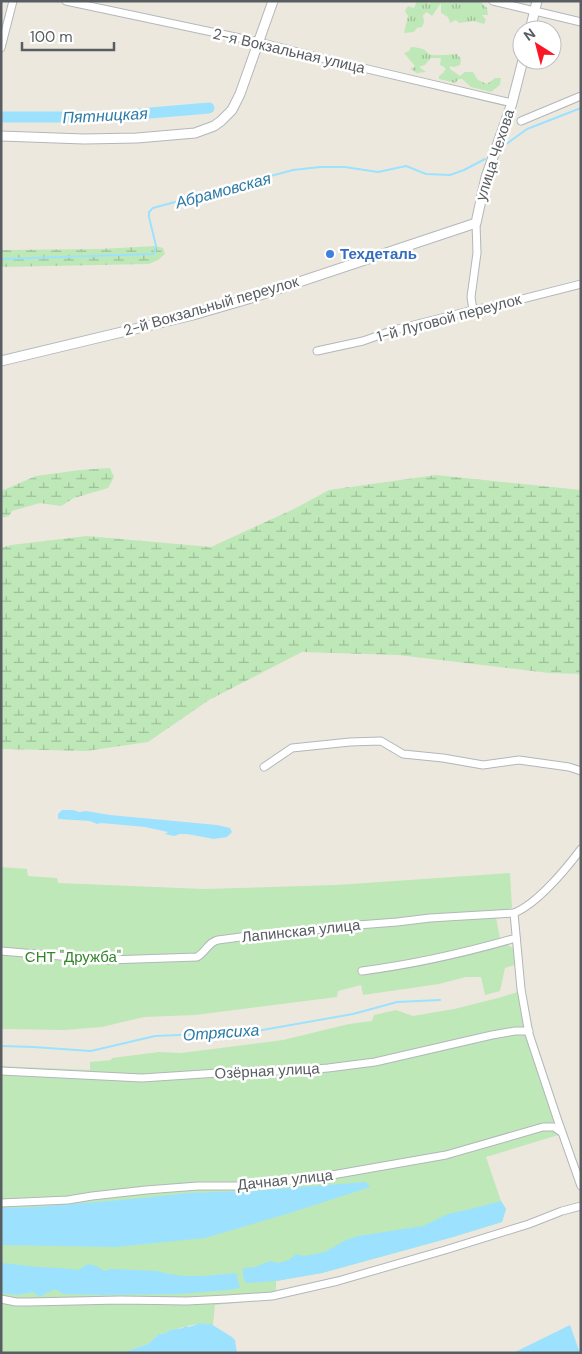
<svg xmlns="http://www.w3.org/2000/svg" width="582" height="1354" font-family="'DM Sans',sans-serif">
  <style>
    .grass { fill: url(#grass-tufts) }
    .wetland { fill: url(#wetland-marsh) }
    .garden { fill: #bee8b7 }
    .water { fill: #9ce2ff }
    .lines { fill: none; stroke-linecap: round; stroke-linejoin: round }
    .stream { stroke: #9ce2ff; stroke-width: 2 }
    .river { stroke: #9ce2ff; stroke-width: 11 }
    .minor-casing { stroke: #b2b7bb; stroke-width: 9 }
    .tertiary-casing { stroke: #b2b7bb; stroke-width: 11 }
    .minor { stroke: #fff; stroke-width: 7 }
    .tertiary { stroke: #fff; stroke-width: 9 }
    .shop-dot { fill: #3f7fe0; stroke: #fff; stroke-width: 2 }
    .labels { text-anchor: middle; stroke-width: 5; stroke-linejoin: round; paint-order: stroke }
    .street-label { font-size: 15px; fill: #585d61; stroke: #fff }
    .shop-label { font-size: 15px; font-weight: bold; fill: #366cbe; stroke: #fff; text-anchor: start }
    .park-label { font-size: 15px; fill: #34862b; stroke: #fff }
    .water-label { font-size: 16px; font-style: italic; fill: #2c7ba8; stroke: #fff }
  </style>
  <defs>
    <pattern id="grass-tufts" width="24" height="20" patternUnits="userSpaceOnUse" patternTransform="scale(1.25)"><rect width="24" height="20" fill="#bee8b7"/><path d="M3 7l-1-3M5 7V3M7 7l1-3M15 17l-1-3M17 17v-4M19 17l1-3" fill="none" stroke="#9dbf98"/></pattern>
    <pattern id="wetland-marsh" width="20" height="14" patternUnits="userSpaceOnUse" patternTransform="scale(1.25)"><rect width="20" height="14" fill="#bee8b7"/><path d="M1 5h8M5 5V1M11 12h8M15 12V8" fill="none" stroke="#9dbf98"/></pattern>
  </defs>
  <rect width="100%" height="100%" fill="#ede8de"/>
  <g class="grass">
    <path d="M417,1H426L430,4V1H480L487,8L488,15H482L486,20L484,24L474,21L459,23L456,20L450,23L448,17L441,13V3L432,16L427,12L423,15L424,22L422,27L417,28L414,32L404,33L408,16L405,11L408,6L414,8Z"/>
    <path d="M411,47C416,47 422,48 426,51C427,52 428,53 429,54C436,57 449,54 457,54L461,59L460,65L454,67L450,66V69L460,76L465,72H473L478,80L487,84L495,78H501L500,85L491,92L471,87L462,79H459L455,83L439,79V76L444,72L446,68L440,65L441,58H431L425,65L419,67L426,72L417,73L411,69L415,66L404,53L409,51Z"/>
  </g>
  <g class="wetland">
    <path d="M156,246L163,248L165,254L158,260L149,264L1,267V250L100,249Z"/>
    <path d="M110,468L114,477L108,488L74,498L61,506L40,503L12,511L9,516L1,518V491L36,476L80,470Z"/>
    <path d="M436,475L581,490V674L549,673L398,655L302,652L209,700L148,742L86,751L1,749V548L11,545L87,536L211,547L296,508L329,490Z"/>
  </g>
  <g class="garden">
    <path d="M1,867L27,869L28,876L57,878L58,883L204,889L336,885L510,873L512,908L495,912L501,944L505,943L513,948L515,965L505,968L500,991L485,995L481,977H466L439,984L363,995L361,985L338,991L337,997L195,1015L144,1017L102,1027L65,1030L1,1029Z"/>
    <path d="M524,990L530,1029L565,1133L486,1157L501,1201L506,1209L502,1222L453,1237L322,1273L276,1281V1299L215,1305L213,1325C199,1320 185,1328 170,1330L166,1333L159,1334L148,1344L121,1353H1V1066L90,1070V1062L111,1060L112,1058L159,1052L181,1053L283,1040L349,1024L372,1021L374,1015L396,1010L413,1016L454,1009L498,998Z"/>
  </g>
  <g class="water">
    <path d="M62,810H73L79,812L86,811L110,815L217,825L230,828L232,832L227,837L214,839L187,834H180L174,836L165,834L168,832L145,827L101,823L97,824L90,821L58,819V814Z"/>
    <path d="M366,1182L370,1187L290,1213L205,1238L115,1247L1,1245V1208L38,1207L143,1198L188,1193L251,1191Z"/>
    <path d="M501,1201L506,1209L502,1222L453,1237L322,1273L276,1281L246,1283L243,1277V1268L255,1267L270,1261L278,1263L289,1260L296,1254L304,1256L325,1252L344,1241L358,1236L423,1226L448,1214L475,1208Z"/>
    <path d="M1,1263L38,1267L61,1268L78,1270L88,1264L96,1266L105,1271L110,1269L157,1271L169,1274L184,1276H204L236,1273L240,1288L227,1290L179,1294L101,1295L63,1294L55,1289L39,1297L34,1292L17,1295L1,1293Z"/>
    <path d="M200,1323L211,1324L232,1337L235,1340L237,1353H121L148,1344L159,1334L166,1333L170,1330L183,1328L185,1326L189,1327Z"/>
    <path d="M570,1325L580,1353H513Z"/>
  </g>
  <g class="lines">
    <g class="stream">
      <path d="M498,153L505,145L527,129L581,108"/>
      <path d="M1,259L153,254L155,251L156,246L149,217V212L153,208L293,170L320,167H345L378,172L406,166L426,174L450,175L464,170L485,159"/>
      <path d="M1,1046L33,1047L91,1051L155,1036L251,1032L353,1014L397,1002L440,1000"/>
    </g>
    <path class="river" d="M1,117H103L209,108"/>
    <g class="minor-casing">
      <g id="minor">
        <path d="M66,1L259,42L325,59L512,103"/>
        <path d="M493,1L581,22"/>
        <path d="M1,48L13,1"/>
        <path d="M521,121L581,96"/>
        <path d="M473,310L471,297L477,253L476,223"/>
        <path d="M317,351L363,341L394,330L473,310L499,305L581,284"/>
        <path d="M264,767L292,748L350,742L381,741L403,754L443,758L483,765L519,760L569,767L581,771"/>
        <path d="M514,913L521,989L529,1034L557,1118L581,1186"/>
        <path d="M1,951L108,960L197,957C206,952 208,942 218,940L256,935L270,936L345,926L397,922L430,918L514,913C537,904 566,869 581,849"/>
        <path d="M362,971C416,964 464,953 516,938"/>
        <path d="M1,1071L142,1078L249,1071H289L328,1068L375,1062L492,1035L515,1031H529"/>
        <path d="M1,1203L68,1200L92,1196L146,1190L198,1186H246L315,1178L446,1155L543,1127H554L561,1132"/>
        <path d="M1,1299L16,1302H29L120,1300L187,1301L227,1299L272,1296L338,1281L445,1250L529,1224L562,1211L581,1206"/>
      </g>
    </g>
    <g class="tertiary-casing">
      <g id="tertiary">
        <path d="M530,30L537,1"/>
        <path d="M1,136L84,139L137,138L195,133L214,126L221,121L232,110L240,94L273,1"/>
        <path d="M1,361L193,315L248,299L476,223L486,177L512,103L523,60"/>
      </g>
    </g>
    <use href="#minor" class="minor"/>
    <use href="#tertiary" class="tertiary"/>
  </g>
  <circle class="shop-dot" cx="330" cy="254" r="5"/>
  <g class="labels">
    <g class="street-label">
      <text transform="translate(289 51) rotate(13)" y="5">2-я Вокзальная улица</text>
      <text transform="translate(495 155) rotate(-72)" y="5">улица Чехова</text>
      <text transform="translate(211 306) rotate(-16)" y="5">2-й Вокзальный переулок</text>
      <text transform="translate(449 318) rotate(-15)" y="5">1-й Луговой переулок</text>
      <text transform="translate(301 931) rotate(-6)" y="5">Лапинская улица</text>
      <text transform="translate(267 1071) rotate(-3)" y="5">Озёрная улица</text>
      <text transform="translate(285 1180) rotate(-6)" y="5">Дачная улица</text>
    </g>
    <g class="shop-label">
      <text x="340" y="259">Техдеталь</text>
    </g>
    <g class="park-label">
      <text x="73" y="962">СНТ "Дружба"</text>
    </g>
    <g class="water-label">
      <text transform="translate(105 115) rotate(-3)" y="6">Пятницкая</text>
      <text transform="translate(223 190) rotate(-15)" y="6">Абрамовская</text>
      <text transform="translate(221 1032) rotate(-4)" y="6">Отрясиха</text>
    </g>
  </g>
  <rect width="582" height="1354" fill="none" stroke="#585d61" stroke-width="5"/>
  <g transform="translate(537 45) rotate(324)"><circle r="24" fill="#ffffff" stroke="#bcbec0"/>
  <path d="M0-4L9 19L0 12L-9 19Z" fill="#fb1625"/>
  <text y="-8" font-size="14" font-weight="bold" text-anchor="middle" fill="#585d61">N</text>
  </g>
  <path d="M22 42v8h92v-8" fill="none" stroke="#585d61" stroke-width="2.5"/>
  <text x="30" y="42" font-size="15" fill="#585d61" stroke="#ffffff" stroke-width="4" paint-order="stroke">100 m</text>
</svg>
